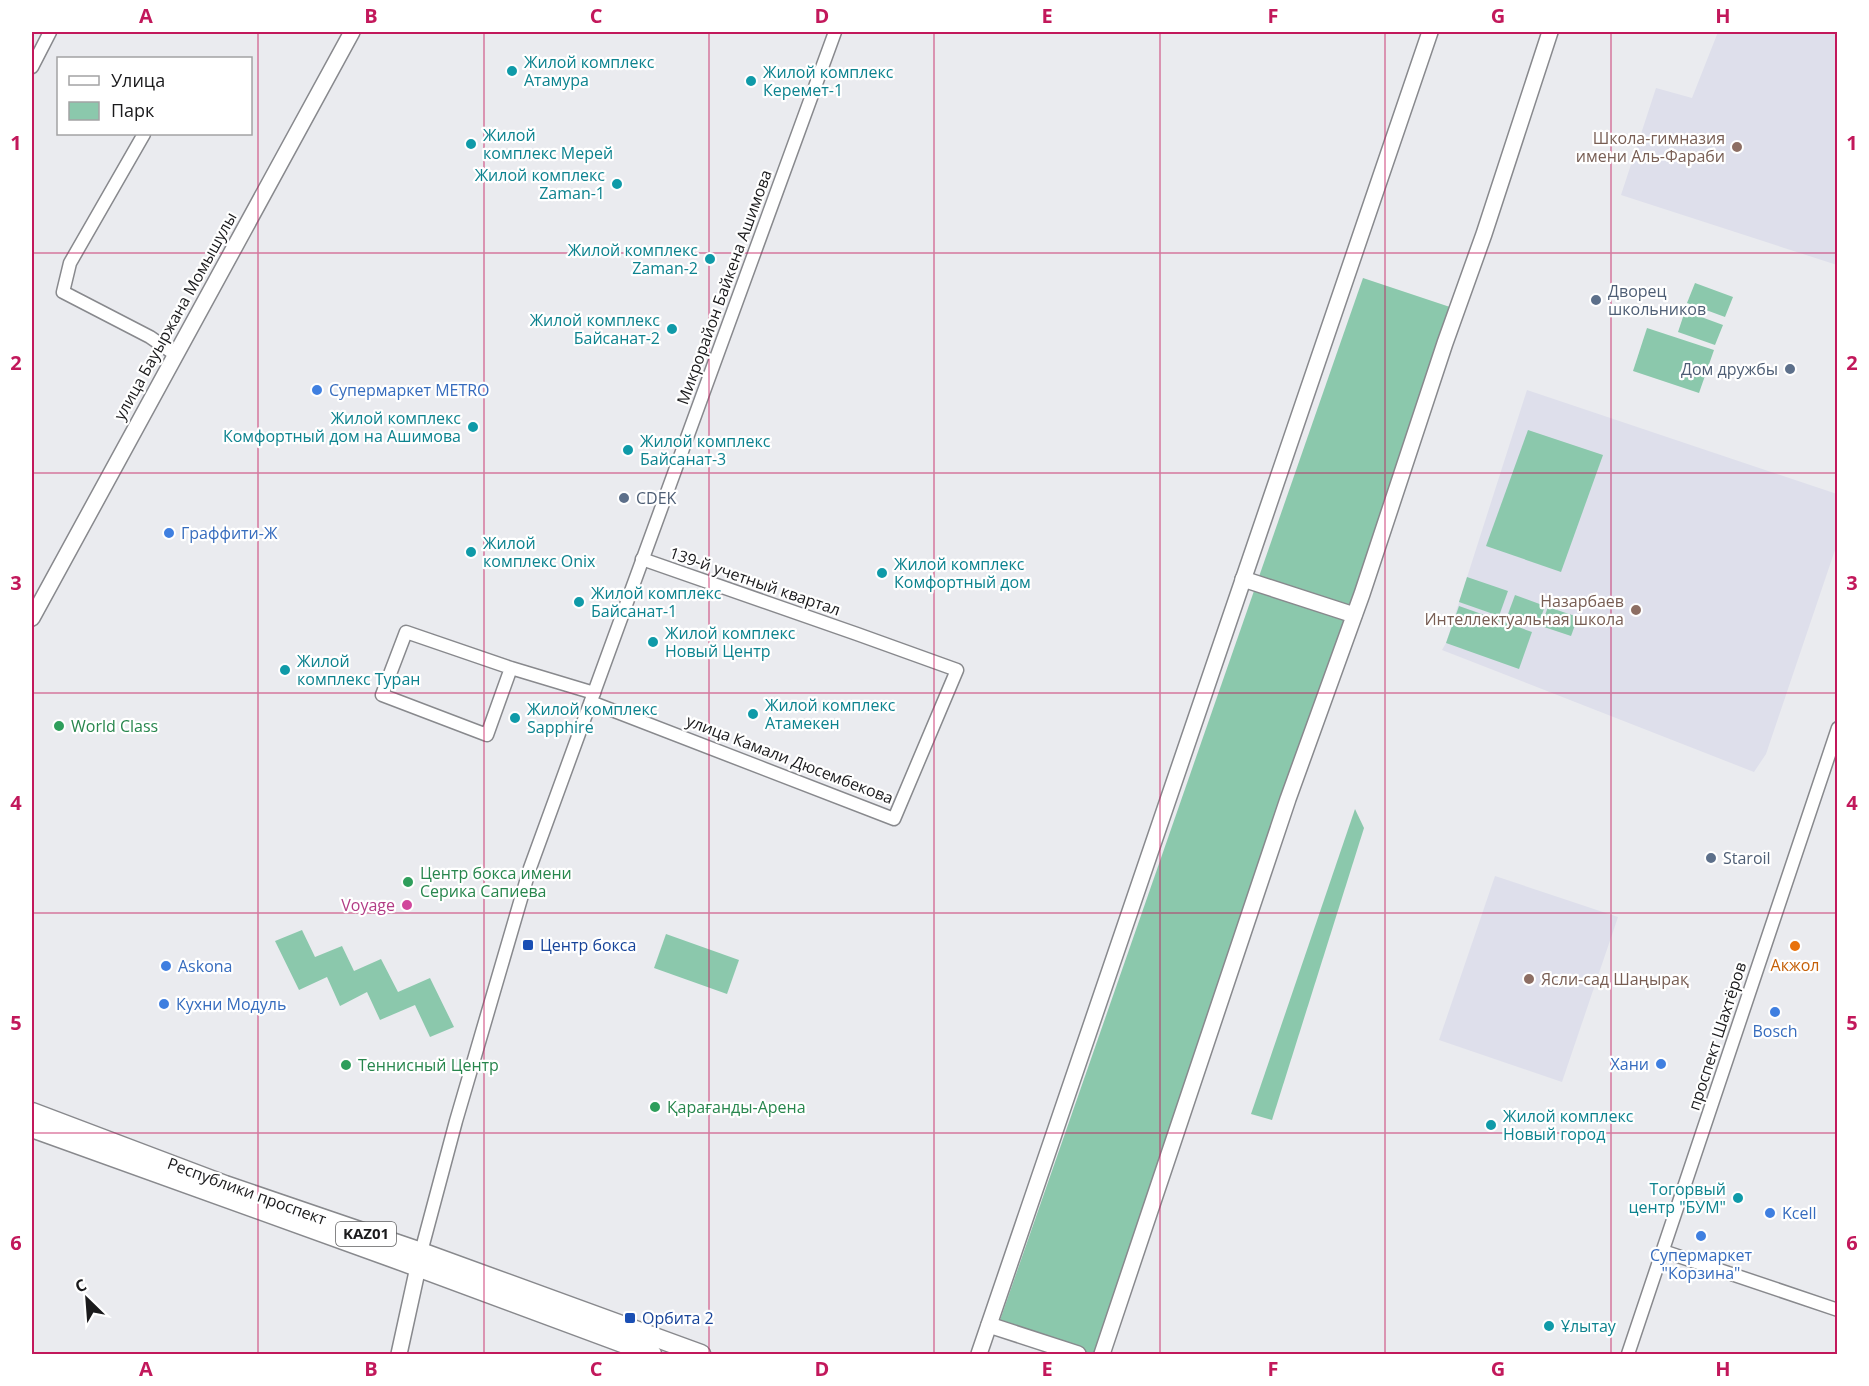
<svg xmlns="http://www.w3.org/2000/svg" width="1869" height="1386" font-family="'Open Sans',sans-serif">
  <style>
    .built { fill: #dedfeb }
    .green { fill: #8bc8ac }
    .lines { fill: none; stroke-linecap: round; stroke-linejoin: round }
    .minor-casing { stroke: #88898d; stroke-width: 15 }
    .major-casing { stroke: #88898d; stroke-width: 18 }
    .highway-casing { stroke: #88898d; stroke-width: 21 }
    .minor { stroke: #fff; stroke-width: 12 }
    .major { stroke: #fff; stroke-width: 15 }
    .highway { stroke: #fff; stroke-width: 18 }
    .grid { fill: none; stroke: #c2185b; stroke-width: 1.5; stroke-opacity: 0.55 }
    .culture-dot { fill: #0f9aa8; stroke: #fff; stroke-width: 2 }
    .education-dot { fill: #8d6e63; stroke: #fff; stroke-width: 2 }
    .service-dot { fill: #5c6f8a; stroke: #fff; stroke-width: 2 }
    .shop-dot { fill: #3f7fe0; stroke: #fff; stroke-width: 2 }
    .leisure-dot { fill: #2e9e5b; stroke: #fff; stroke-width: 2 }
    .hotel-dot { fill: #d1479c; stroke: #fff; stroke-width: 2 }
    .transit-dot { fill: #1a4fb4; stroke: #fff; stroke-width: 2 }
    .food-dot { fill: #e8710a; stroke: #fff; stroke-width: 2 }
    .labels { text-anchor: middle; stroke-width: 4.5; stroke-linejoin: round; paint-order: stroke }
    .shield { fill: #fff; stroke: #5f5f60; stroke-width: 1.5 }
    .shield-label { font-size: 15px; font-weight: bold; fill: #1a1a1c }
    .culture-label { font-size: 16px; fill: #0d838f; stroke: #fff; text-anchor: start }
    .education-label { font-size: 16px; fill: #785e54; stroke: #fff; text-anchor: end }
    .street-label { font-size: 16px; fill: #1a1a1c; stroke: #fff }
    .service-label { font-size: 16px; fill: #4e5e75; stroke: #fff; text-anchor: start }
    .shop-label { font-size: 16px; fill: #366cbe; stroke: #fff; text-anchor: start }
    .leisure-label { font-size: 16px; fill: #27864d; stroke: #fff; text-anchor: start }
    .hotel-label { font-size: 16px; fill: #b23c85; stroke: #fff; text-anchor: end }
    .transit-label { font-size: 16px; fill: #164399; stroke: #fff; text-anchor: start }
    .food-label { font-size: 16px; fill: #c56008; stroke: #fff }
    .neatline { fill: none; stroke: #c2185b; stroke-width: 2 }
    .grid-label { font-size: 20px; text-anchor: middle; font-weight: bold; fill: #c2185b }
  </style>
  <rect width="100%" height="100%" fill="#eaebef"/>
  <g class="built">
    <path d="M1718,32H1837V265L1621,195L1656,88L1692,98Z"/>
    <path d="M1527,390L1837,494V544L1766,754L1754,772L1442,650L1446,643Z"/>
    <path d="M1495,876L1618,917L1562,1082L1439,1040Z"/>
  </g>
  <g class="green">
    <path d="M1363,278L1453,308L1094,1354H1083L999,1323Z"/>
    <path d="M1695,283L1733,297L1725,317L1687,303Z"/>
    <path d="M1685,311L1723,325L1715,345L1678,332Z"/>
    <path d="M1647,328L1714,350L1699,393L1633,371Z"/>
    <path d="M1528,430L1603,455L1561,572L1486,546Z"/>
    <path d="M1467,577L1508,591L1499,616L1459,602Z"/>
    <path d="M1515,595L1545,606L1538,625L1508,614Z"/>
    <path d="M1459,606L1532,632L1519,669L1446,643Z"/>
    <path d="M1548,607L1578,617L1571,636L1541,626Z"/>
    <path d="M1355,809L1364,828L1272,1120L1251,1114Z"/>
    <path d="M302,930L315,957L342,946L354,971L381,959L398,992L430,978L454,1027L430,1037L415,1005L380,1020L367,992L340,1006L327,977L299,990L275,941Z"/>
    <path d="M666,934L739,960L727,994L654,968Z"/>
  </g>
  <g class="lines">
    <g class="minor-casing">
      <g id="minor">
        <path d="M32,67L50,32"/>
        <path d="M144,134L70,263L63,292L150,337L176,355"/>
        <path d="M511,668L487,735L382,695L406,632L511,668L594,693"/>
        <path d="M591,702L894,819L957,670L857,634L642,559"/>
        <path d="M1663,1251L1838,1310"/>
        <path d="M421,1252L456,1121L530,868L835,32"/>
        <path d="M1628,1354L1838,728"/>
      </g>
    </g>
    <g class="major-casing">
      <g id="major">
        <path d="M1243,579L1354,615"/>
        <path d="M32,618L352,32"/>
        <path d="M989,1325L1078,1354"/>
        <path d="M399,1354L420,1258"/>
        <path d="M979,1354L1430,32"/>
        <path d="M1102,1354L1288,799L1362,594L1445,343L1484,234L1550,32"/>
      </g>
    </g>
    <g class="highway-casing">
      <g id="highway">
        <path d="M32,1112L225,1185L421,1252L701,1354"/>
        <path d="M32,1128L393,1258L652,1354"/>
      </g>
    </g>
    <use href="#minor" class="minor"/>
    <use href="#major" class="major"/>
    <use href="#highway" class="highway"/>
  </g>
  <path class="grid" d="M258,32V1354M484,32V1354M709,32V1354M934,32V1354M1160,32V1354M1385,32V1354M1611,32V1354M32,253H1838M32,473H1838M32,693H1838M32,913H1838M32,1133H1838"/>
  <g class="culture-dot">
    <circle cx="512" cy="71" r="6"/>
    <circle cx="751" cy="81" r="6"/>
    <circle cx="471" cy="144" r="6"/>
    <circle cx="617" cy="184" r="6"/>
    <circle cx="710" cy="259" r="6"/>
    <circle cx="672" cy="329" r="6"/>
    <circle cx="473" cy="427" r="6"/>
    <circle cx="628" cy="450" r="6"/>
    <circle cx="471" cy="552" r="6"/>
    <circle cx="882" cy="573" r="6"/>
    <circle cx="579" cy="602" r="6"/>
    <circle cx="653" cy="642" r="6"/>
    <circle cx="285" cy="670" r="6"/>
    <circle cx="753" cy="714" r="6"/>
    <circle cx="515" cy="718" r="6"/>
    <circle cx="1491" cy="1125" r="6"/>
    <circle cx="1738" cy="1198" r="6"/>
    <circle cx="1549" cy="1326" r="6"/>
  </g>
  <g class="education-dot">
    <circle cx="1737" cy="147" r="6"/>
    <circle cx="1636" cy="610" r="6"/>
    <circle cx="1529" cy="979" r="6"/>
  </g>
  <g class="service-dot">
    <circle cx="1596" cy="300" r="6"/>
    <circle cx="1790" cy="369" r="6"/>
    <circle cx="624" cy="498" r="6"/>
    <circle cx="1711" cy="858" r="6"/>
  </g>
  <g class="shop-dot">
    <circle cx="317" cy="390" r="6"/>
    <circle cx="169" cy="533" r="6"/>
    <circle cx="166" cy="966" r="6"/>
    <circle cx="164" cy="1004" r="6"/>
    <circle cx="1775" cy="1012" r="6"/>
    <circle cx="1661" cy="1064" r="6"/>
    <circle cx="1770" cy="1213" r="6"/>
    <circle cx="1701" cy="1236" r="6"/>
  </g>
  <g class="leisure-dot">
    <circle cx="59" cy="726" r="6"/>
    <circle cx="408" cy="882" r="6"/>
    <circle cx="346" cy="1065" r="6"/>
    <circle cx="655" cy="1107" r="6"/>
  </g>
  <circle class="hotel-dot" cx="407" cy="905" r="6"/>
  <g class="transit-dot">
    <rect x="522" y="939" width="12" height="12" rx="3"/>
    <rect x="624" y="1312" width="12" height="12" rx="3"/>
  </g>
  <circle class="food-dot" cx="1795" cy="946" r="6"/>
  <g class="labels">
    <rect class="shield" x="336" y="1222" width="60" height="24" rx="4.5"/>
    <g class="shield-label">
      <text x="366" y="1239">KАZ01</text>
    </g>
    <g class="culture-label">
      <text x="524" y="68">Жилой комплекс<tspan x="524" dy="18">Атамура</tspan></text>
      <text x="763" y="78">Жилой комплекс<tspan x="763" dy="18">Керемет-1</tspan></text>
      <text x="483" y="141">Жилой<tspan x="483" dy="18">комплекс Мерей</tspan></text>
      <text x="605" y="181" text-anchor="end">Жилой комплекс<tspan x="605" dy="18">Zaman-1</tspan></text>
      <text x="698" y="256" text-anchor="end">Жилой комплекс<tspan x="698" dy="18">Zaman-2</tspan></text>
      <text x="660" y="326" text-anchor="end">Жилой комплекс<tspan x="660" dy="18">Байсанат-2</tspan></text>
      <text x="461" y="424" text-anchor="end">Жилой комплекс<tspan x="461" dy="18">Комфортный дом на Ашимова</tspan></text>
      <text x="640" y="447">Жилой комплекс<tspan x="640" dy="18">Байсанат-3</tspan></text>
      <text x="483" y="549">Жилой<tspan x="483" dy="18">комплекс Onix</tspan></text>
      <text x="894" y="570">Жилой комплекс<tspan x="894" dy="18">Комфортный дом</tspan></text>
      <text x="591" y="599">Жилой комплекс<tspan x="591" dy="18">Байсанат-1</tspan></text>
      <text x="665" y="639">Жилой комплекс<tspan x="665" dy="18">Новый Центр</tspan></text>
      <text x="297" y="667">Жилой<tspan x="297" dy="18">комплекс Туран</tspan></text>
      <text x="765" y="711">Жилой комплекс<tspan x="765" dy="18">Атамекен</tspan></text>
      <text x="527" y="715">Жилой комплекс<tspan x="527" dy="18">Sapphire</tspan></text>
      <text x="1503" y="1122">Жилой комплекс<tspan x="1503" dy="18">Новый город</tspan></text>
      <text x="1726" y="1195" text-anchor="end">Тогорвый<tspan x="1726" dy="18">центр "БУМ"</tspan></text>
      <text x="1561" y="1332">Ұлытау</text>
    </g>
    <g class="education-label">
      <text x="1725" y="144">Школа-гимназия<tspan x="1725" dy="18">имени Аль-Фараби</tspan></text>
      <text x="1624" y="607">Назарбаев<tspan x="1624" dy="18">Интеллектуальная школа</tspan></text>
      <text x="1541" y="985" text-anchor="start">Ясли-сад Шаңырақ</text>
    </g>
    <g class="street-label">
      <text transform="translate(724 287) rotate(-70)" y="6">Микрорайон Байкена Ашимова</text>
      <text transform="translate(175 316) rotate(-61)" y="6">улица Бауыржана Момышулы</text>
      <text transform="translate(755 581) rotate(19)" y="6">139-й учетный квартал</text>
      <text transform="translate(790 759) rotate(21)" y="6">улица Камали Дюсембекова</text>
      <text transform="translate(1717 1036) rotate(-72)" y="6">проспект Шахтёров</text>
      <text transform="translate(247 1191) rotate(20)" y="6">Республики проспект</text>
    </g>
    <g class="service-label">
      <text x="1608" y="297">Дворец<tspan x="1608" dy="18">школьников</tspan></text>
      <text x="1778" y="375" text-anchor="end">Дом дружбы</text>
      <text x="636" y="504">CDEK</text>
      <text x="1723" y="864">Staroil</text>
    </g>
    <g class="shop-label">
      <text x="329" y="396">Супермаркет METRO</text>
      <text x="181" y="539">Граффити-Ж</text>
      <text x="178" y="972">Askona</text>
      <text x="176" y="1010">Кухни Модуль</text>
      <text x="1775" y="1037" text-anchor="middle">Bosch</text>
      <text x="1649" y="1070" text-anchor="end">Хани</text>
      <text x="1782" y="1219">Kcell</text>
      <text x="1701" y="1261" text-anchor="middle">Супермаркет<tspan x="1701" dy="18">"Корзина"</tspan></text>
    </g>
    <g class="leisure-label">
      <text x="71" y="732">World Class</text>
      <text x="420" y="879">Центр бокса имени<tspan x="420" dy="18">Серика Сапиева</tspan></text>
      <text x="358" y="1071">Теннисный Центр</text>
      <text x="667" y="1113">Қарағанды-Арена</text>
    </g>
    <g class="hotel-label">
      <text x="395" y="911">Voyage</text>
    </g>
    <g class="transit-label">
      <text x="540" y="951">Центр бокса</text>
      <text x="642" y="1324">Орбита 2</text>
    </g>
    <g class="food-label">
      <text x="1795" y="971">Акжол</text>
    </g>
  </g>
  <rect width="1869" height="1386" fill="none" stroke="#ffffff" stroke-width="66"/>
  <rect x="57" y="57" width="195" height="78" fill="#ffffff" stroke="#a3a3a4" stroke-width="1.5"/>
  <rect x="69" y="76" width="30" height="9" fill="#ffffff" stroke="#a3a3a4" stroke-width="1.5"/>
  <text x="111" y="87" font-size="18" fill="#1a1a1c">Улица</text>
  <rect x="69" y="102" width="30" height="18" fill="#8bc8ac" stroke="#a3a3a4" stroke-width="1.5"/>
  <text x="111" y="117" font-size="18" fill="#1a1a1c">Парк</text>
  <g transform="translate(87 1299) rotate(335)" stroke="#ffffff" stroke-width="4.5" paint-order="stroke">
  <path d="M0-4.5L10 22L0 15L-10 22Z" fill="#1a1a1c"/>
  <text y="-9" font-size="16" font-weight="bold" text-anchor="middle" fill="#1a1a1c">С</text>
  </g>
  <rect x="33" y="33" width="1803" height="1320" class="neatline"/>
  <g class="grid-label">
    <text x="146" y="23">A</text>
    <text x="371" y="23">B</text>
    <text x="596" y="23">C</text>
    <text x="822" y="23">D</text>
    <text x="1047" y="23">E</text>
    <text x="1273" y="23">F</text>
    <text x="1498" y="23">G</text>
    <text x="1723" y="23">H</text>
    <text x="16" y="150">1</text>
    <text x="1852" y="150">1</text>
    <text x="16" y="370">2</text>
    <text x="1852" y="370">2</text>
    <text x="16" y="590">3</text>
    <text x="1852" y="590">3</text>
    <text x="16" y="810">4</text>
    <text x="1852" y="810">4</text>
    <text x="16" y="1030">5</text>
    <text x="1852" y="1030">5</text>
    <text x="16" y="1250">6</text>
    <text x="1852" y="1250">6</text>
    <text x="146" y="1376">A</text>
    <text x="371" y="1376">B</text>
    <text x="596" y="1376">C</text>
    <text x="822" y="1376">D</text>
    <text x="1047" y="1376">E</text>
    <text x="1273" y="1376">F</text>
    <text x="1498" y="1376">G</text>
    <text x="1723" y="1376">H</text>
  </g>
</svg>
